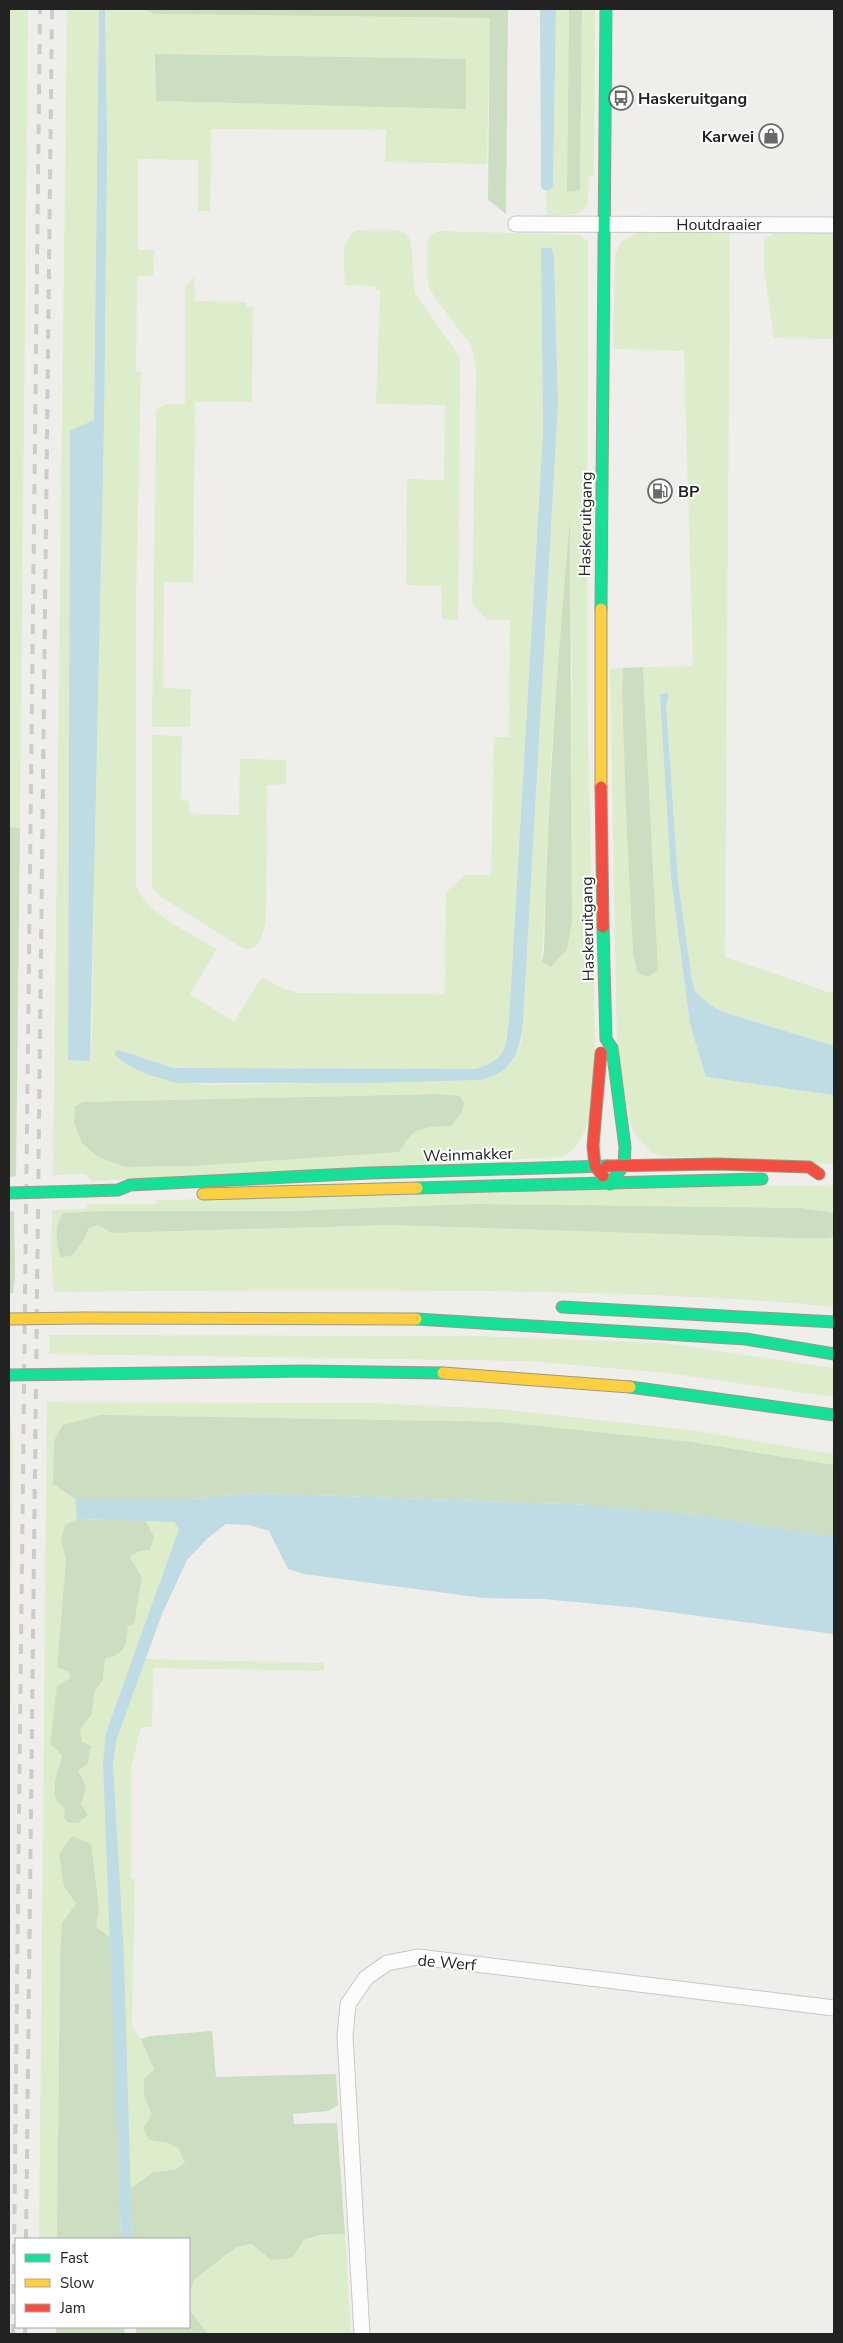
<svg xmlns="http://www.w3.org/2000/svg" width="843" height="2343" font-family="'Nunito Sans',sans-serif">
  <style>
    .grass { fill: #ddeccb; fill-rule: evenodd }
    .forest { fill: #cbdec1 }
    .water { fill: #bfdbe3 }
    .lines { fill: none; stroke-linecap: round; stroke-linejoin: round }
    .street-casing { stroke: #c9c8c7; stroke-width: 17 }
    .fast-casing { stroke: #999a82; stroke-width: 13 }
    .slow-casing { stroke: #999a82; stroke-width: 13 }
    .jam-casing { stroke: #999a82; stroke-width: 13 }
    .street { stroke: #fdfcfc; stroke-width: 15 }
    .fast { stroke: #16e098; stroke-width: 11 }
    .slow { stroke: #ffcf43; stroke-width: 11 }
    .jam { stroke: #f24e42; stroke-width: 11 }
    .rail { stroke: #ccc; stroke-width: 4; stroke-dasharray: 10 10; stroke-linecap: butt }
    .fast-bridge-casing { stroke: #999a82; stroke-width: 13; stroke-linecap: butt }
    .slow-bridge-casing { stroke: #999a82; stroke-width: 13; stroke-linecap: butt }
    .fast-bridge { stroke: #16e098; stroke-width: 11 }
    .slow-bridge { stroke: #ffcf43; stroke-width: 11 }
    .labels { text-anchor: middle; stroke-width: 4; stroke-linejoin: round; paint-order: stroke }
    .poi-label { font-size: 16px; font-weight: bold; fill: #222; stroke: #fff; text-anchor: start }
    .street-label { font-size: 16px; fill: #222; stroke: #fff }
  </style>
  <rect width="100%" height="100%" fill="#f0eeeb"/>
  <g class="grass">
    <path d="M9,9H28L20,828L9,827Z"/>
    <path d="M67,9H99L94,421L70,431L68,1059L90,1060L92,1037L105,9H145L153,14L490,18L487,164L385,162L386,130L211,129L210,211H198V160L138,159V250H154L153,276H137L136,372H141L136,596V885C146,914 192,934 217,949L190,994L234,1022L262,977L283,989L299,993L445,994L446,892L465,875H491L494,737H509L510,620H487L472,604L476,369L471,345L435,298L429,287L427,274V241L432,234L438,231L581,235L588,242L587,690L595,1035C594,1074 600,1132 564,1157L92,1181L85,1174L53,1175ZM156,54L466,60V108L157,101ZM541,248H551L554,256L558,404L523,1023L521,1043L511,1064L481,1080L206,1085L160,1079L119,1059L148,1060L173,1068L475,1069C507,1059 505,1051 509,1021L543,432ZM570,527L572,668V921L550,967L542,962L551,757ZM439,1094L460,1096L451,1126L426,1127L411,1133L192,1166L125,1167L98,1157L84,1102Z"/>
    <path d="M556,9H569L567,191L574,192L580,188L582,9H595L594,176H589C589,216 586,215 547,215L546,190L553,186Z"/>
    <path d="M359,230C373,231 391,228 403,232C417,236 410,280 416,295L459,356L460,365L458,620L442,619L441,586L406,585L407,479L444,480L445,405L376,404L380,291H376L375,286L345,285C345,269 338,235 359,230Z"/>
    <path d="M638,232H730L725,957L834,994V1046L723,1012L710,1005L695,991L692,981L678,880L666,704L669,696H660L671,878L690,1024L706,1077L834,1095V1164L661,1156L651,1152L636,1137L631,1124L617,1051L610,669L623,668L627,837L633,953L637,972L647,977L658,971L643,667L693,666L684,351L614,349L613,346L615,255L621,242Z"/>
    <path d="M774,233H834V339L774,338L764,269V241Z"/>
    <path d="M194,277L195,301L246,302V307H253L252,402H195L193,582H164L163,688L191,689L190,727H152L156,411L165,404H185V286Z"/>
    <path d="M152,735L182,736L181,800L189,801L190,814L239,815L240,759L286,760V784L267,785L266,921L261,940L254,948L244,949L161,897L152,887Z"/>
    <path d="M744,1185L834,1186V1213L801,1208L618,1206L294,1211H103L63,1213C54,1228 57,1240 60,1257L82,1243L89,1228L98,1225L113,1233L391,1225L829,1238L834,1236V1307C717,1295 599,1293 482,1291C339,1290 196,1290 54,1292L51,1250L52,1210L86,1209L88,1204H156L157,1200L281,1198Z"/>
    <path d="M50,1335L478,1336L664,1343L834,1368V1397L667,1373L528,1361L49,1354Z"/>
    <path d="M9,1402L13,1445L9,1809Z"/>
    <path d="M47,1402L370,1403L499,1409L697,1431L834,1454V1465L691,1442L53,1484L75,1499L77,1519L65,1525L61,1540L66,1560L57,1666L69,1672L70,1678L62,1755L52,1791L81,1804L86,1787L78,1769L88,1764L91,1747L82,1742L80,1730L92,1714L95,1690L103,1680L105,1659C126,1653 126,1647 128,1626L134,1624L142,1578L130,1557L139,1551L152,1531L146,1521L174,1522L179,1529L106,1733L103,1763L111,1938L96,1927L99,1909L64,1886L76,1904L62,1923L60,1957L57,2239H39Z"/>
    <path d="M146,1659L324,1663V1671L153,1668L152,1727H141L131,1768V1879H135L132,2026L141,2039L154,2070L144,2096L152,2114L149,2140L168,2143L180,2149L185,2163L174,2170L153,2172L130,2189L124,1955L113,1763L117,1738Z"/>
    <path d="M345,2234L351,2334H208L189,2309V2297L194,2280L237,2247L252,2244L271,2260C300,2242 310,2235 345,2234Z"/>
  </g>
  <g class="forest">
    <path d="M145,9H508L506,214L488,200L490,18L153,14Z"/>
    <path d="M569,9H582L580,189L574,192L567,191Z"/>
    <path d="M155,54L466,59V109L156,101Z"/>
    <path d="M570,520L572,921L567,949L551,967L542,962L544,952C547,808 557,664 570,520Z"/>
    <path d="M643,667L658,971L647,977L637,972L633,953L627,837L622,690L623,668Z"/>
    <path d="M9,827L20,828L16,1176L9,1177Z"/>
    <path d="M439,1094L460,1096L464,1103L462,1112L451,1126C421,1128 415,1125 399,1152L192,1166L125,1167L98,1157L82,1143L74,1123L75,1106L84,1102Z"/>
    <path d="M474,1204L802,1208L834,1213V1236L829,1238H796L391,1225L112,1233L98,1225L89,1228L82,1243L71,1256L60,1257C57,1240 53,1228 63,1213L103,1211H294Z"/>
    <path d="M14,1211L15,1275L13,1293H9V1212Z"/>
    <path d="M101,1415L500,1422L691,1442L834,1465V1537L696,1515L594,1505L256,1493L190,1499H75L53,1484L54,1441L63,1425Z"/>
    <path d="M77,1519L146,1521L154,1537L150,1550L139,1551L130,1557L142,1578L134,1624L128,1626C126,1647 126,1653 105,1659L103,1680L95,1690L92,1714L80,1730L82,1742L91,1746L88,1764L78,1770L86,1787L81,1804L88,1815L78,1823H69L64,1817L65,1808C45,1796 58,1774 62,1755L50,1744L57,1686L70,1678L69,1672L57,1667L66,1560L61,1540L65,1525Z"/>
    <path d="M72,1836L91,1844L99,1909L96,1927L111,1938L121,2239H57L60,1957L62,1923L76,1904L64,1886L59,1854Z"/>
    <path d="M212,2031L216,2077L336,2074L338,2105L328,2111L293,2114L294,2124L337,2123L345,2234L321,2235L304,2240L292,2258L271,2260L252,2244L237,2247L209,2268L194,2280L189,2297V2239H132L130,2189L153,2172L174,2170L185,2163L179,2149L168,2143L149,2140L143,2128L152,2114L144,2096V2079L154,2070L141,2039L150,2036Z"/>
    <path d="M189,2309L208,2334H136V2327H189Z"/>
    <path d="M56,2327H124L125,2334H56Z"/>
  </g>
  <g class="water">
    <path d="M99,9H105L107,146L104,421L90,1061L68,1060L70,431L94,420Z"/>
    <path d="M540,9H556L553,186L550,190H544L541,187Z"/>
    <path d="M541,248H551L554,256L558,404L523,1023C519,1055 513,1071 481,1080L366,1083H178C157,1078 130,1070 115,1055V1051L119,1050L173,1068L475,1069C507,1059 505,1051 509,1021L543,432Z"/>
    <path d="M667,692L669,696L666,704L678,880L692,981L695,991L710,1005L723,1012L834,1046V1095L706,1077L690,1024L671,878L660,695Z"/>
    <path d="M256,1493L594,1505L696,1515L834,1537V1634L639,1608L543,1599L483,1598L304,1574L288,1569L269,1531L249,1525L226,1524L209,1537L187,1560L162,1614L117,1738L113,1763L124,1955L132,2239H121L103,1762L106,1733L179,1529L174,1522L77,1519L75,1499H190Z"/>
  </g>
  <g class="lines">
    <g class="street-casing">
      <g id="street">
        <path d="M516,224L834,225"/>
        <path d="M362,2334L345,2037L348,2004L366,1978L387,1963L418,1957L834,2008"/>
      </g>
    </g>
    <g class="fast-casing">
      <g id="fast">
        <path d="M601,609L606,9"/>
        <path d="M603,927L606,1039L612,1048L625,1147L624,1165L610,1184"/>
        <path d="M417,1188L762,1179"/>
        <path d="M86,1191L118,1190L130,1185L369,1173L607,1166"/>
        <path d="M562,1307L834,1322"/>
        <path d="M416,1319L746,1339L834,1354"/>
        <path d="M83,1374L304,1371L443,1373"/>
        <path d="M630,1387L834,1415"/>
      </g>
    </g>
    <g class="slow-casing">
      <g id="slow">
        <path d="M601,609V787"/>
        <path d="M203,1194L417,1188"/>
        <path d="M86,1318L416,1319"/>
        <path d="M443,1373L630,1387"/>
      </g>
    </g>
    <g class="jam-casing">
      <g id="jam">
        <path d="M601,787L603,927"/>
        <path d="M601,1053L593,1146L595,1166L603,1176"/>
        <path d="M607,1166L718,1164L809,1167L819,1174"/>
      </g>
    </g>
    <use href="#street" class="street"/>
    <use href="#fast" class="fast"/>
    <use href="#slow" class="slow"/>
    <use href="#jam" class="jam"/>
    <g class="rail">
      <path d="M26,2239L52,9"/>
      <path d="M13,2334L40,9"/>
      <path d="M25,2334V2327"/>
    </g>
    <g class="fast-bridge-casing">
      <g id="fast-bridge">
        <path d="M9,1193L86,1191"/>
        <path d="M9,1375L83,1374"/>
      </g>
    </g>
    <g class="slow-bridge-casing">
      <path id="slow-bridge" d="M9,1319L86,1318"/>
    </g>
    <use href="#fast-bridge" class="fast-bridge"/>
    <use href="#slow-bridge" class="slow-bridge"/>
  </g>
  <defs>
    <g id="bus-ring" transform="scale(1.25)"><circle r="9.5" fill="#fff" stroke="#6a6968" stroke-width="1.5"/><path d="M-5-6H5V4H4V6H2V4H-2V6H-4V4H-5ZM-3.5-4V0h7V-4ZM-3.5 1.2v1.5H-2V1.2ZM2 1.2v1.5H3.5V1.2Z" fill="#6a6968"/></g>
    <g id="shop-ring" transform="scale(1.25)"><circle r="9.5" fill="#fff" stroke="#6a6968" stroke-width="1.5"/><path d="M-5-2.5h2.3a2.7 3.5 0 0 1 5.4 0H5L5.5 6h-11ZM-1.5-2.5h3a1.5 2.3 0 0 0-3 0Z" fill="#6a6968"/></g>
    <g id="fuel-ring" transform="scale(1.25)"><circle r="9.5" fill="#fff" stroke="#6a6968" stroke-width="1.5"/><path d="M-5.5-6h7V0h2V4h1.3V-2.5L3-4.5l.8-.8L6-3V5H2.5V1h-1V6h-7ZM-4.2-4.7v3.2H.2V-4.7Z" fill="#6a6968"/></g>
  </defs>
  <g fill-rule="evenodd">
    <use href="#bus-ring" x="621" y="98"/>
    <use href="#shop-ring" x="771" y="136"/>
    <use href="#fuel-ring" x="660" y="491"/>
  </g>
  <g class="labels">
    <g class="poi-label">
      <text x="638" y="104">Haskeruitgang</text>
      <text x="754" y="142" text-anchor="end">Karwei</text>
      <text x="678" y="497">BP</text>
    </g>
    <g class="street-label">
      <text x="719" y="230">Houtdraaier</text>
      <text transform="translate(585 524) rotate(-89)" y="6">Haskeruitgang</text>
      <text transform="translate(587 929) rotate(-91)" y="6">Haskeruitgang</text>
      <text transform="translate(468 1154) rotate(-2)" y="6">Weinmakker</text>
      <text transform="translate(447 1962) rotate(5)" y="6">de Werf</text>
    </g>
  </g>
  <rect width="843" height="2343" fill="none" stroke="#222222" stroke-width="20"/>
  <rect x="15" y="2238" width="175" height="90" fill="#ffffff" stroke="#a7a7a7"/>
  <rect x="25" y="2254" width="25" height="8" fill="#16e098" stroke="#a7a7a7"/>
  <text x="60" y="2263" font-size="15" fill="#222222">Fast</text>
  <rect x="25" y="2279" width="25" height="8" fill="#ffcf43" stroke="#a7a7a7"/>
  <text x="60" y="2288" font-size="15" fill="#222222">Slow</text>
  <rect x="25" y="2304" width="25" height="8" fill="#f24e42" stroke="#a7a7a7"/>
  <text x="60" y="2313" font-size="15" fill="#222222">Jam</text>
</svg>
